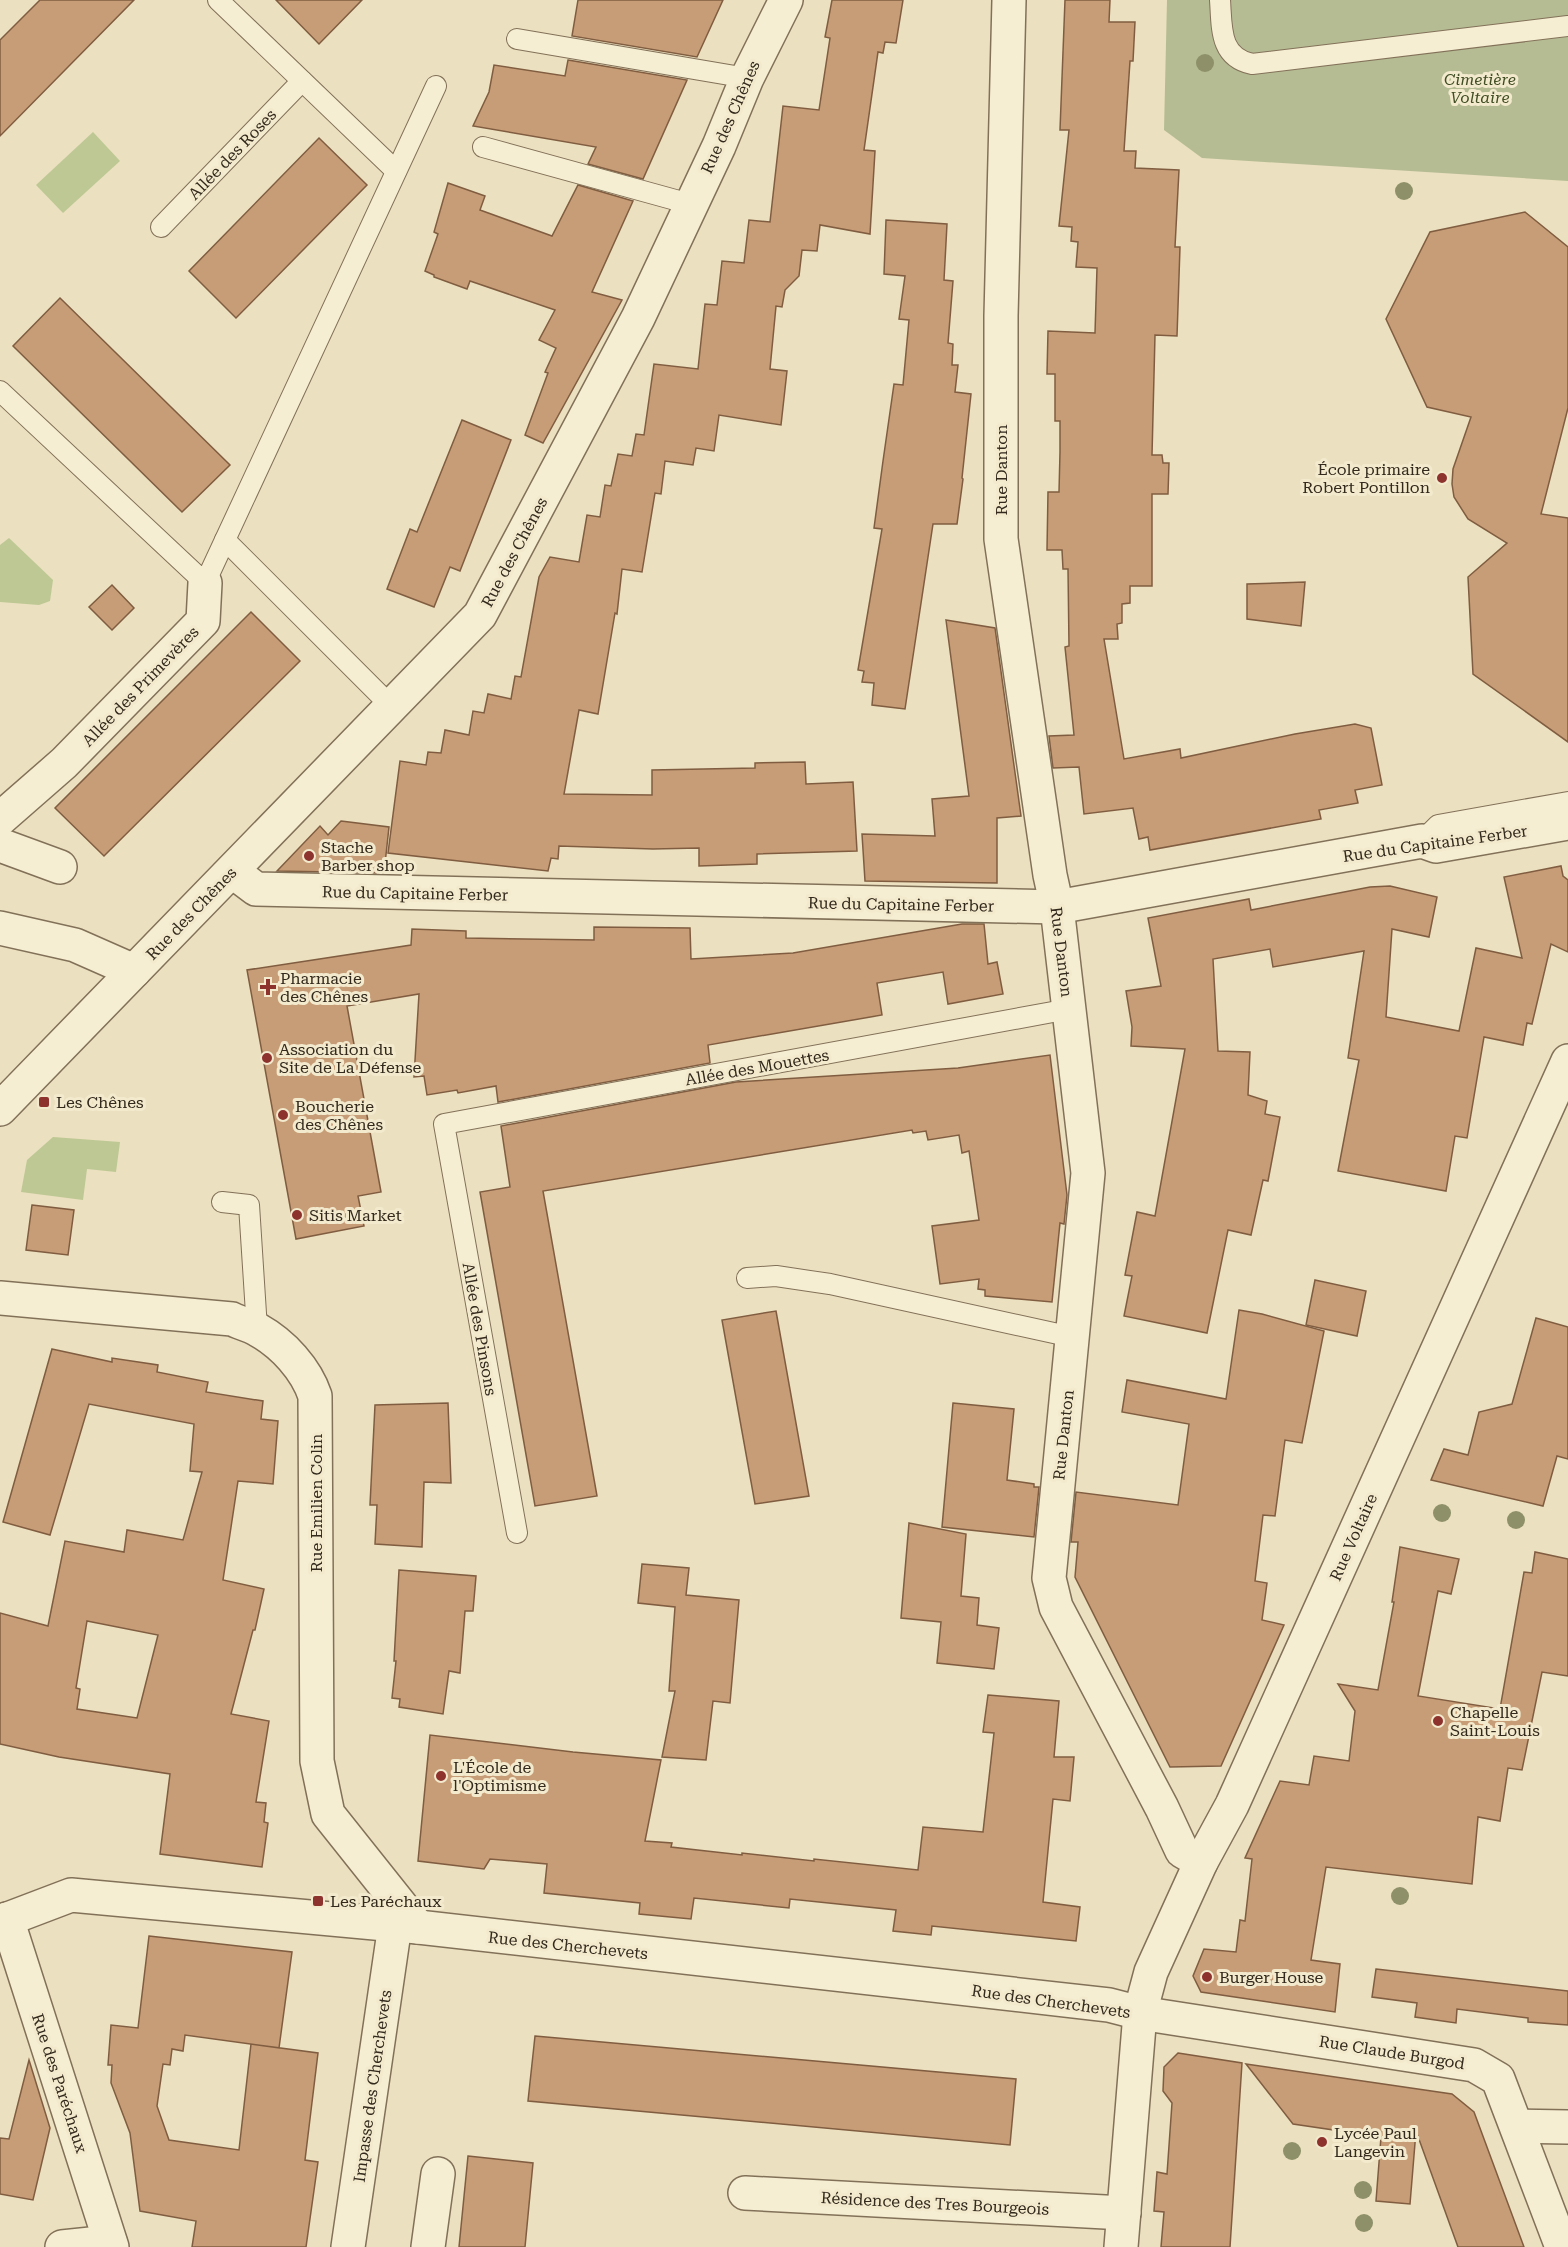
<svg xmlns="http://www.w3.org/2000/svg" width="1568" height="2247" font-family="'Roboto Serif',serif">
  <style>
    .green { fill: #bec894 }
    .cemetery { fill: #b5bc94 }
    .building { fill: #c79d77; stroke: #805d40; stroke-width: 1.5; fill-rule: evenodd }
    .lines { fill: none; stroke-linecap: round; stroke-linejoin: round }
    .lane-casing { stroke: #827159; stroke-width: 22 }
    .street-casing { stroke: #827159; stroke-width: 36 }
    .lane { stroke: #f6eed2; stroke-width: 20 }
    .street { stroke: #f6eed2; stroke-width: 33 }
    .tree { fill: #8e906a }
    .poi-dot { fill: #8d322d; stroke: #f3eace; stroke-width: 2 }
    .labels { text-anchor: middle; stroke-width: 6; stroke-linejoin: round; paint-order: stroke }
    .park-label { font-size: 16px; font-style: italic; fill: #414e24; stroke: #f3eace }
    .street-label { font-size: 16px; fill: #33291c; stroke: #f3eace }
    .poi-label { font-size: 16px; fill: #33291c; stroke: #f3eace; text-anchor: start }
  </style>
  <rect width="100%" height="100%" fill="#ebe0bf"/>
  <g class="green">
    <path d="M93,132L120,161L63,213L36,185Z"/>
    <path d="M9,538L53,580L50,601L39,605L0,602V545Z"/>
    <path d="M53,1137L120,1142L116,1172L87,1169L83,1200L21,1192L27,1160Z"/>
  </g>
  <path class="cemetery" d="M1167,0H1568V181L1202,158L1164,130Z"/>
  <g class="building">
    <path d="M40,0H134L0,136V40Z"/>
    <path d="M276,0H362L319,44Z"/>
    <path d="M578,0H723L697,57L572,36Z"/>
    <path d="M832,0H903L896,43L885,42L883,53L878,52L864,150L875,151L870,234L820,225L817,251L802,250L799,276L785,290L782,307L776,306L770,369L787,371L781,425L719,415L714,451L696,448L693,465L665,461L661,494L655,493L642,572L622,569L617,614L615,613L598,714L579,710L564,794L652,795V770L755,768V763L805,762L806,784L853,782L857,851L757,854V864L699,866V848L653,849L559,846L558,859L551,858L548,871L388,853L400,761L426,765L428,752L441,753L445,730L469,735L473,711L484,713L488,694L511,699L515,676L521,677L539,577L550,557L579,562L587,515L600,517L605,485L611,486L618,454L632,456L636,434L644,435L654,364L698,369L705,304L717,305L722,261L744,263L749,220L770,222L783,106L819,110L830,38L825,37Z"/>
    <path d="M1065,0H1110L1109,22H1135L1133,61H1130L1124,151H1136L1135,168L1179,170L1175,247H1180L1177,336L1155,335L1152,455H1162L1163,463H1169L1168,494H1152V586H1130V603L1122,604V623L1117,624L1118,639H1104L1124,759L1180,749L1181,758L1295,734L1355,724L1371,728L1382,785L1355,790L1358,803L1319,810L1321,819L1150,850L1148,837L1139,839L1133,808L1084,814L1079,767L1053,768L1049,736L1074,735L1065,647L1069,646L1068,569H1063L1062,550H1047L1048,492H1059L1060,452V421H1055V374H1047L1048,331L1095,333L1097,268L1076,267L1078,242L1071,241L1072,227L1059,226L1069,130H1060Z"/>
    <path d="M568,60L687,80L643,179L588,164L596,147L473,126L489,92L494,65L565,76Z"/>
    <path d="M319,138L367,185L236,318L189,271Z"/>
    <path d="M448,183L485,196L480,210L552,236L578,185L633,201L592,292L622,300L543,443L525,435L548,373L545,372L556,348L539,340L555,310L470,281L467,289L434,277V275L425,271L438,234L434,232Z"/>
    <path d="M1525,212L1568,247V408L1541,514L1568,518V742L1473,674L1468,577L1507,543L1468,519L1454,497L1452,484L1453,469L1471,417L1427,407L1386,319L1430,232Z"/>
    <path d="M886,220L947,224L944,280L953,281L948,343L953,344L952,365H958L955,392L971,394L962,478L963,479L957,524H933L905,709L872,705L874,683L862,682L864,671L858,670L882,529L874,528L883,461L894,384L903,385L909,320L899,319L905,276L884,274Z"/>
    <path d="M60,298L230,465L182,512L13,346Z"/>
    <path d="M462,420L511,440L460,571L450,567L434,607L387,589L410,529L417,532Z"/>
    <path d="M1305,582L1301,626L1247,619V584Z"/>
    <path d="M112,585L134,608L112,630L89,607Z"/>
    <path d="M251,612L300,661L104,856L55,808Z"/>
    <path d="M946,620L995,628L1021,816L997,818V883L865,881L862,834L935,836L932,799L969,796Z"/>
    <path d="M341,821L389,827L384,873L277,871L320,826L328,835Z"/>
    <path d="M1561,866L1563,876L1568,880V952L1551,944L1532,1024L1527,1023L1523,1045L1484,1037L1467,1138L1455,1136L1446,1191L1338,1171L1359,1060L1348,1058L1364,951L1273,967L1270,949L1213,959L1218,1051L1250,1052L1248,1095L1267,1101L1265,1114L1280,1117L1268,1181L1263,1180L1251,1235L1228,1230L1207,1333L1124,1316L1132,1276L1125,1275L1137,1212L1155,1216L1185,1049L1131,1046L1132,1027L1126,991L1161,986L1148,918L1249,899L1251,910L1370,887L1390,886L1437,897L1429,937L1392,929L1386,1017L1459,1031L1476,948L1522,958L1504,877Z"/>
    <path d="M962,924H984L988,964L997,962L1003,994L948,1004L943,972L877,983L882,1015L708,1045L710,1063L498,1102L496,1086L458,1093L457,1090L427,1095L424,1076L414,1077L419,994L347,1006L381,1192L358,1196L364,1226L296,1239L247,970L411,945L412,929L466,931V938L594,940V927L690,928L691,959L793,953Z"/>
    <path d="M1050,1055L1067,1195L1064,1224L1060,1223L1052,1302L985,1296V1290L978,1289L979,1279L940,1284L932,1226L979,1220L969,1151L962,1153L959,1135L928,1140L926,1131L913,1133L912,1130L543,1191L597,1496L535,1506L480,1192L510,1187L501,1126L736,1082L958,1068Z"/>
    <path d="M32,1205L74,1210L68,1255L26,1250Z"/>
    <path d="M1315,1280L1366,1291L1357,1336L1306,1325Z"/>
    <path d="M1239,1310L1262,1314L1324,1331L1302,1443L1285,1440L1275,1516L1263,1515L1255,1581L1267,1583L1262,1620L1284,1625L1221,1766L1170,1767L1075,1577L1078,1542H1071L1076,1492L1178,1505L1189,1424L1122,1412L1127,1380L1226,1399Z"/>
    <path d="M776,1311L809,1496L755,1504L722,1320Z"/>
    <path d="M1536,1318L1568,1327V1459L1557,1456L1543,1506L1431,1480L1444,1449L1468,1455L1479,1412L1512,1404Z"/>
    <path d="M52,1349L112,1362V1358L158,1365L157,1372L208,1382L206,1392L263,1401L261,1419L278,1421L273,1484L238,1481L223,1580L264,1589L255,1630H253L231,1714L269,1721L256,1802L266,1803L264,1822L268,1823L262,1867L160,1854L170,1774L59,1757L0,1744V1613L48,1626L65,1541L124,1552L127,1530L183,1540L202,1472L190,1471L194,1424L89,1404L50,1535L3,1522ZM87,1621L158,1635L137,1718L77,1709L80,1689L76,1688Z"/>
    <path d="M448,1403L451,1483L424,1482L422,1547L375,1544L377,1505H370L375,1405Z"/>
    <path d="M953,1403L1014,1409L1007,1480L1034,1484V1487H1039L1034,1537L942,1527Z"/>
    <path d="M909,1523L966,1534L961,1596L979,1598L977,1625L999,1628L994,1669L937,1663L941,1622L901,1618Z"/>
    <path d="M1400,1547L1459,1559L1451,1594L1438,1591L1418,1696L1500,1709L1524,1572L1532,1573L1535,1552L1568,1559V1676L1542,1672L1522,1770L1508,1768L1500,1821L1478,1817L1472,1884L1326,1867L1311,1960L1340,1964L1335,2012L1201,1992L1193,1976L1204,1949L1236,1952L1240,1920L1245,1921L1252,1859L1245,1858L1280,1781L1309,1785L1314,1756L1349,1761L1355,1711L1338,1684L1378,1690L1394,1602H1392Z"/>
    <path d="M642,1564L689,1568L686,1595L739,1600L730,1703L713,1701L706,1760L662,1757L675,1691H669L675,1607L638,1603Z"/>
    <path d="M399,1570L476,1576L473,1611H465L460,1673L449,1671L443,1714L399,1707L400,1699L392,1698L396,1661H394Z"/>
    <path d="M988,1695L1059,1701L1054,1757H1074L1070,1801L1053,1799L1043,1902L1080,1907L1076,1941L932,1926L931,1935L893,1931L896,1910L790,1899L789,1908L694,1898L691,1919L639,1914L640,1903L544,1893L547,1864L490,1859L484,1869L418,1861L430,1735L573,1752L661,1760L645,1841L672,1843L671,1847L742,1855V1853L814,1861V1859L918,1870L923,1827L983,1832L994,1733L983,1732Z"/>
    <path d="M149,1936L292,1952L279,2048L185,2035L183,2051L172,2049L170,2065L163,2064L157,2106L169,2140L239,2150L251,2044L318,2053L305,2160L318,2162L306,2247H192L196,2221L140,2211L130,2133L111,2083L112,2065H108L111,2025L138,2028Z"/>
    <path d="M1376,1969L1568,1991V2025L1528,2022V2018L1457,2009L1456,2023L1415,2017L1417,2003L1372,1997Z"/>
    <path d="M535,2036L1016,2079L1010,2145L528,2101Z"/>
    <path d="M1178,2053L1242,2063L1230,2247H1161L1164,2212L1154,2211L1157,2172L1167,2174L1172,2103L1163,2091L1164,2067Z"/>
    <path d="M29,2060L50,2128L33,2200L0,2194V2138L9,2139Z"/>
    <path d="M1246,2064L1452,2094L1474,2112L1524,2247H1458L1416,2131L1410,2204L1376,2201L1381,2137L1293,2124Z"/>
    <path d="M468,2156L533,2163L525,2247H459Z"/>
  </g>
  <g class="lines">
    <g class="lane-casing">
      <g id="lane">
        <path d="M218,0L396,171"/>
        <path d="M1220,0C1222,27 1219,57 1252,64L1568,26"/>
        <path d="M517,39L747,78"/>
        <path d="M483,147L690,204"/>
        <path d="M161,227L302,81"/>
        <path d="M0,391L205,583L436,86"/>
        <path d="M225,540L392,707"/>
        <path d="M1422,841L1438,825L1568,802"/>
        <path d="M222,1202L249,1205L257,1329"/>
        <path d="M747,1278L776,1276L830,1284L1072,1337"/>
        <path d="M517,1533L444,1124L1069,1009"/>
      </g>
    </g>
    <g class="street-casing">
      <g id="street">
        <path d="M1009,0L1001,316V539L1050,875L1057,907L1088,1173L1049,1578L1056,1607L1162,1808L1182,1851L1201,1862"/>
        <path d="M0,819L64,763L203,621L205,583"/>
        <path d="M0,845L60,867"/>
        <path d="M232,871L256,889L1057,907L1422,841L1436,846L1568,823"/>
        <path d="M0,928L75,945L134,971"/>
        <path d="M0,1109L480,615L638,318L719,146L747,78L786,0"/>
        <path d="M0,1298L232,1319C240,1323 250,1325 258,1330C283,1344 306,1369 315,1396L317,1761L328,1814L418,1927"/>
        <path d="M7,1919L112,2247"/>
        <path d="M0,1922L71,1895L418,1927L1109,2005L1140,2013L1474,2065L1498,2079L1562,2247"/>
        <path d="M1517,2126L1568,2127"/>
        <path d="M745,2193L1124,2213"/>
        <path d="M62,2247L110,2242"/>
        <path d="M348,2247L395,1925"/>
        <path d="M428,2247L438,2174"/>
        <path d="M1121,2247L1140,2013L1151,1972L1201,1862L1232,1805L1568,1061"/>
      </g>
    </g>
    <use href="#lane" class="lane"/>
    <use href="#street" class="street"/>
  </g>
  <g class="tree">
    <circle cx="1205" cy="63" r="9"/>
    <circle cx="1404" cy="191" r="9"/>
    <circle cx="1442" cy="1513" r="9"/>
    <circle cx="1516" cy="1520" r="9"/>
    <circle cx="1400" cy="1896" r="9"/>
    <circle cx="1292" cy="2151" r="9"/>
    <circle cx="1363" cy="2190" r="9"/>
    <circle cx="1364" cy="2223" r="9"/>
  </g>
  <g class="poi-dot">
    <circle cx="1442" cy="478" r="6"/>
    <circle cx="309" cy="856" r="6"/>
    <path d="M265 978h6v6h6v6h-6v6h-6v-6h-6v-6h6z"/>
    <circle cx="267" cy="1058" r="6"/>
    <rect x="38" y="1096" width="12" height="12" rx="3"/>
    <circle cx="283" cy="1115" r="6"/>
    <circle cx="297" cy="1215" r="6"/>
    <circle cx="1438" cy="1721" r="6"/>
    <circle cx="441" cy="1776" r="6"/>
    <rect x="312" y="1895" width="12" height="12" rx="3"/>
    <circle cx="1207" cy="1977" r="6"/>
    <circle cx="1322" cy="2142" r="6"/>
  </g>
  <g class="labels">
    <g class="park-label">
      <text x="1480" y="85">Cimetière<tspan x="1480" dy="18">Voltaire</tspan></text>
    </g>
    <g class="street-label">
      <text transform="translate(730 117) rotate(-66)" y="6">Rue des Chênes</text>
      <text transform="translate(232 154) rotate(-46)" y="6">Allée des Roses</text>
      <text transform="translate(1001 470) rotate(-90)" y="6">Rue Danton</text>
      <text transform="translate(514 552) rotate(-62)" y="6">Rue des Chênes</text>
      <text transform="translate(140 686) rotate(-46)" y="6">Allée des Primevères</text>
      <text transform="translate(1435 843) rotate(-8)" y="6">Rue du Capitaine Ferber</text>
      <text transform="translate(415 893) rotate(1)" y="6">Rue du Capitaine Ferber</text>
      <text transform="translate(901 904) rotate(1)" y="6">Rue du Capitaine Ferber</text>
      <text transform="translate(191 913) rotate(-46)" y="6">Rue des Chênes</text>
      <text transform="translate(1062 952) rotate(83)" y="6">Rue Danton</text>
      <text transform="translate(757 1067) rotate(-10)" y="6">Allée des Mouettes</text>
      <text transform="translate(480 1329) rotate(80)" y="6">Allée des Pinsons</text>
      <text transform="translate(1063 1435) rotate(-84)" y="6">Rue Danton</text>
      <text transform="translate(316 1503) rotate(-90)" y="6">Rue Emilien Colin</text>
      <text transform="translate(1353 1537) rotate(-66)" y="6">Rue Voltaire</text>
      <text transform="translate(568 1945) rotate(6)" y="6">Rue des Cherchevets</text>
      <text transform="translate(1051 2001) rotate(8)" y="6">Rue des Cherchevets</text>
      <text transform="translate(1392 2052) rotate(9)" y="6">Rue Claude Burgod</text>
      <text transform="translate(60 2083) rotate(72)" y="6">Rue des Paréchaux</text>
      <text transform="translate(372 2086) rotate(-82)" y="6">Impasse des Cherchevets</text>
      <text transform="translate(935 2203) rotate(3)" y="6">Résidence des Tres Bourgeois</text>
    </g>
    <g class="poi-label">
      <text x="1430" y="475" text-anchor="end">École primaire<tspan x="1430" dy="18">Robert Pontillon</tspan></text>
      <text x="321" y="853">Stache<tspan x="321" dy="18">Barber shop</tspan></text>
      <text x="280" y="984">Pharmacie<tspan x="280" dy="18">des Chênes</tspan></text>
      <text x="279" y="1055">Association du<tspan x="279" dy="18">Site de La Défense</tspan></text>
      <text x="56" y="1108">Les Chênes</text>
      <text x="295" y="1112">Boucherie<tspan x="295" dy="18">des Chênes</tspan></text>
      <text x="309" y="1221">Sitis Market</text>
      <text x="1450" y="1718">Chapelle<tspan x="1450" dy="18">Saint-Louis</tspan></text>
      <text x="453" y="1773">L'École de<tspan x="453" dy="18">l'Optimisme</tspan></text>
      <text x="330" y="1907">Les Paréchaux</text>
      <text x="1219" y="1983">Burger House</text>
      <text x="1334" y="2139">Lycée Paul<tspan x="1334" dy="18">Langevin</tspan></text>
    </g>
  </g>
</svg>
